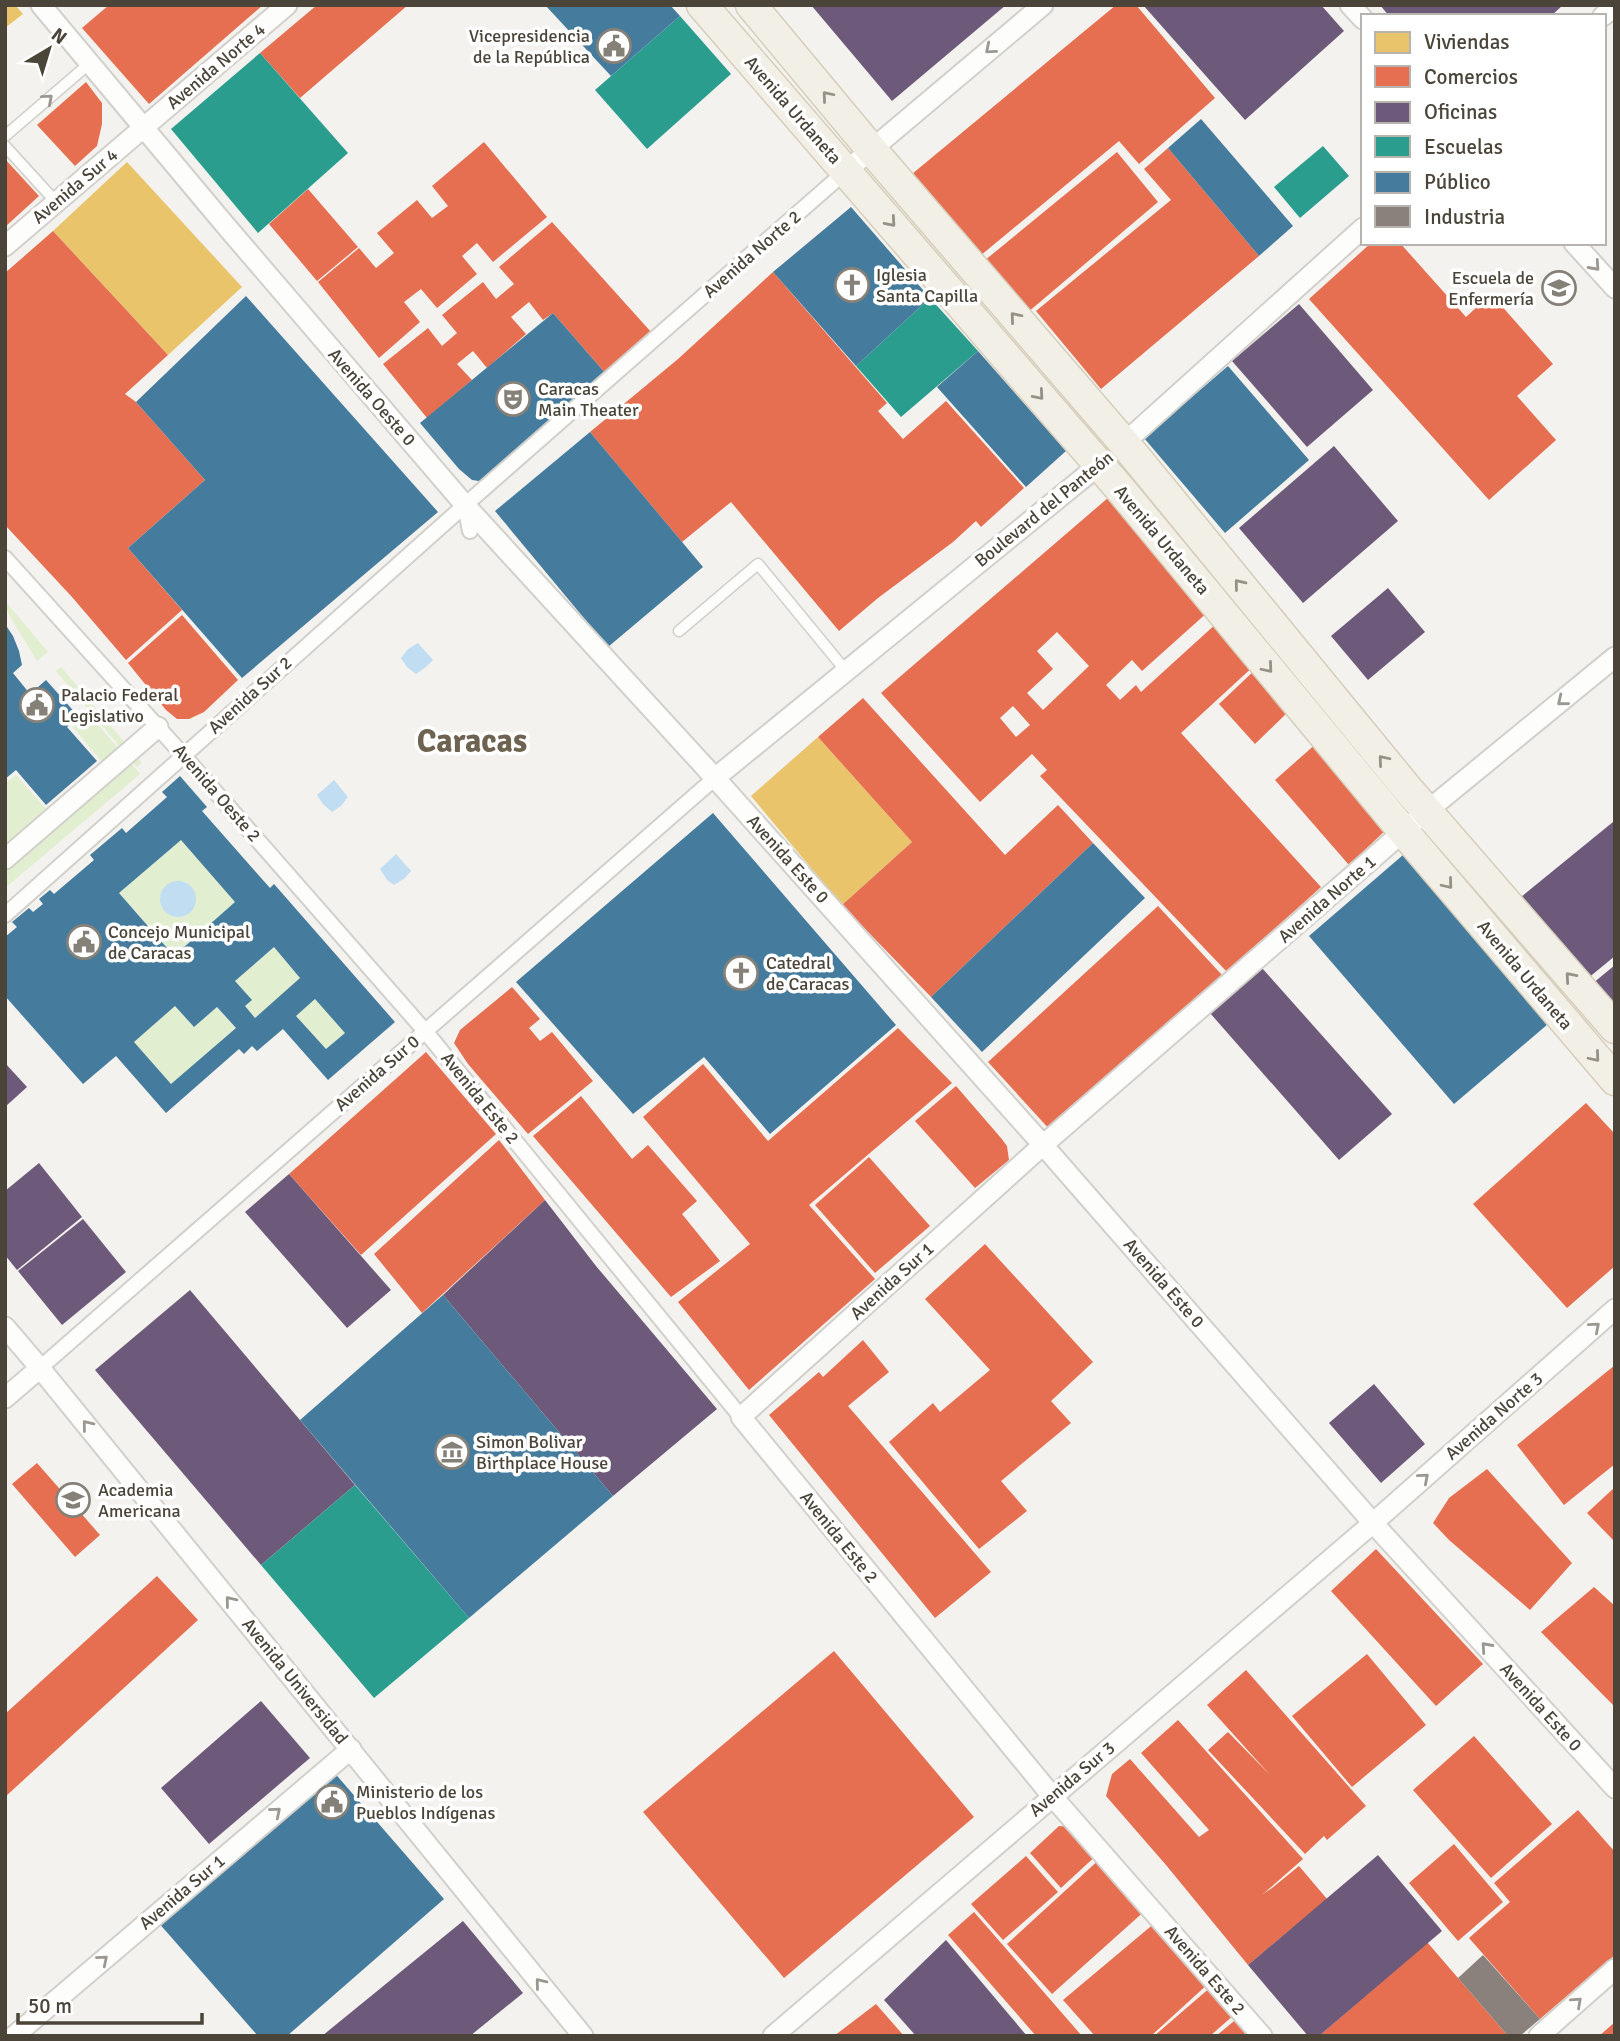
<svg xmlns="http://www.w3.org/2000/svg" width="1620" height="2041" font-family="Signika,sans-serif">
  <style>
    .green { fill: #e1eecf }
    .water { fill: #c0ddf1 }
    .homes { fill: #e9c46a }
    .shops { fill: #e76f51; fill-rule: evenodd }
    .offices { fill: #6d597a }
    .schools { fill: #2a9d8f }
    .public { fill: #457b9d; fill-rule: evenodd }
    .industry { fill: #8a817c }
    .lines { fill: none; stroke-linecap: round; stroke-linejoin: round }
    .service-casing { stroke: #d2d0cb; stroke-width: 13 }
    .pedestrian-casing { stroke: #d2d0cb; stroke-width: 18 }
    .minor-casing { stroke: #d2d0cb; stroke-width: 23 }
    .primary-casing { stroke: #d6cebb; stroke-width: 33 }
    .service { stroke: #fdfdfc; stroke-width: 10 }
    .pedestrian { stroke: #fdfdfc; stroke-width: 14 }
    .minor { stroke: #fdfdfc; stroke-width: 19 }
    .primary { stroke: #f2efe6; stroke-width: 30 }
    .oneway { stroke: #9b9791 }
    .oneway2 { stroke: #969187 }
    .labels { text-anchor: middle; stroke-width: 7; stroke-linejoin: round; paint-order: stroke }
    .poi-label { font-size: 18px; fill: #4b4439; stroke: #fff; text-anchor: start }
    .street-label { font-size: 18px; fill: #4b4439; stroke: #fff }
    .town-label { font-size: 32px; font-weight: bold; fill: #6e6250; stroke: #fff }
  </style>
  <rect width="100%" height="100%" fill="#f4f2ee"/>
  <g class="green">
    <path d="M5,601L48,652L37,661C30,647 5,614 5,601Z"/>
    <path d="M61,667L142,763L137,767L56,671Z"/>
    <path d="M88,713L140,774L5,888V784L16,775L47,810L102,762L73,727Z"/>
    <path d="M181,840L235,902L174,956L119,893Z"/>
    <path d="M274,947L300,978L255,1018L245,1006L251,1000L235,981Z"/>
    <path d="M315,999L345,1033L326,1049L296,1016Z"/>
    <path d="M175,1006L194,1027L217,1007L236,1028L171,1084L134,1042Z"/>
  </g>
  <g class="water">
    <path d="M418,643L433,660L426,667L416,674L407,667L401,658L408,649Z"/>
    <path d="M334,780L348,797L341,806L332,812L323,804L317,795Z"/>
    <path d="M396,854L411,871L405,878L394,885L387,880L380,869Z"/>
    <circle cx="178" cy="899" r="18"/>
  </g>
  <g class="homes">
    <path d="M5,5H15L23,14L5,28Z"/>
    <path d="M127,162L242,287L168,355L53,231Z"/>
    <path d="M818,737L912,842L842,905L751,796Z"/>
  </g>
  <g class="shops">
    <path d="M109,5H263L149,104L82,28Z"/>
    <path d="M317,5H408L300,98L260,53Z"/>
    <path d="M1116,5H1136L1215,98L1139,164L1119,141L980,256L912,174Z"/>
    <path d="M86,82L102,103V124L97,146L75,166L37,125Z"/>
    <path d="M484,142L547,217L493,262L477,243L462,256L477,274L437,308L421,289L404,302L420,322L379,358L318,282L359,248L376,268L394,253L377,233L417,200L432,218L448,206L432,186Z"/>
    <path d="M1168,148L1259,256L1101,389L1036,311L1171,200L1144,169Z"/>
    <path d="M1117,152L1158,202L1027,313L984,261Z"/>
    <path d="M5,159L39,196L5,227Z"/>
    <path d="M308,189L358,247L317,281L269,224Z"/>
    <path d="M552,222L652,333L606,374L553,313L543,320L529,302L511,317L526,334L487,368L473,351L457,364L472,380L427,418L383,364L428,328L442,346L457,333L442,315L483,282L496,299L514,284L499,267Z"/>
    <path d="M53,231L168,355L125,394L136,402L205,480L128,548L182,610L126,660L72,597L5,525V273Z"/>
    <path d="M1371,243H1400L1466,317L1491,294L1553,364L1517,396L1556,440L1489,500L1309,299Z"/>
    <path d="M773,272L887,403L878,411L903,439L946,401L1024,488L981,527L976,521L953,542L878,598L839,631L731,502L682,542L590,432L678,359Z"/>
    <path d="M1109,497L1209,611L1142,671L1132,660L1106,685L1120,700L1136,685L1141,692L1218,622L1256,664L1181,733L1321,887L1227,972L1040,776L1047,770L1032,754L980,802L881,693ZM1057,632L1089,666L1043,710L1027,693L1053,669L1037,651ZM1013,706L1030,725L1016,737L1000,718Z"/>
    <path d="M182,615L238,680L204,712L189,719H177L166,710L128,663Z"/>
    <path d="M1257,668L1292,708L1255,744L1219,704Z"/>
    <path d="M863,698L1005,855L1058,805L1093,843L931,997L842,905L912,842L818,737Z"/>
    <path d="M1318,742L1389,827L1349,865L1275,780Z"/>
    <path d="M1158,906L1222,975L1051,1131L988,1062Z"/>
    <path d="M512,987L540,1019L529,1028L540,1041L552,1032L593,1081L528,1134L468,1064L454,1043L460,1030Z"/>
    <path d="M898,1028L952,1083L809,1205L875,1279L749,1390L678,1302L750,1244L643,1117L703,1064L768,1141Z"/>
    <path d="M426,1052L496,1134L361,1255L289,1174Z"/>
    <path d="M956,1086L1001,1138L1007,1146L1009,1160L975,1188L915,1121Z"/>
    <path d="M581,1096L632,1159L648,1145L697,1201L682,1214L720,1261L671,1297L533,1136Z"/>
    <path d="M1586,1103L1615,1134V1266L1567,1308L1473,1204Z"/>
    <path d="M499,1140L545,1200L422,1313L374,1254Z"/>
    <path d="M869,1157L930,1226L875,1273L815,1205Z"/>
    <path d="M985,1244L1093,1362L1051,1401L1071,1423L1001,1481L1027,1511L979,1549L889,1442L933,1403L940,1412L990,1370L925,1299Z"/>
    <path d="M863,1340L889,1372L848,1406L991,1572L935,1618L769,1415L819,1372L823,1377Z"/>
    <path d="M1615,1365V1464L1564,1505L1517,1445Z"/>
    <path d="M37,1463L100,1535L75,1557L12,1484Z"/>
    <path d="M1487,1469L1572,1563L1530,1610L1449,1540L1433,1523L1449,1498Z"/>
    <path d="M1615,1487V1542L1587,1513Z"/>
    <path d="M1376,1549L1483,1664L1436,1706L1331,1591Z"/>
    <path d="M157,1576L198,1620L5,1797V1714Z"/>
    <path d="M1594,1587L1615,1606V1707L1541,1632Z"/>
    <path d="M834,1651L974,1817L784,1978L643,1812Z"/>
    <path d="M1367,1654L1426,1725L1352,1787L1292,1716Z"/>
    <path d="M1246,1670L1366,1806L1327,1840L1324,1836L1305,1854L1208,1750L1228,1732L1270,1775L1207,1705Z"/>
    <path d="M1178,1720L1303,1859L1263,1894L1272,1888L1299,1866L1327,1899L1248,1965L1166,1865L1106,1796L1112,1774L1130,1759L1199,1837L1209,1830L1141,1753Z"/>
    <path d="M1474,1736L1552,1824L1491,1878L1413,1790Z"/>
    <path d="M1578,1810L1615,1852V1955L1540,2019L1469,1938L1510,1902L1494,1883Z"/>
    <path d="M1059,1826L1072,1827L1100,1852L1061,1888L1030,1853Z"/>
    <path d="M1454,1844L1503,1902L1458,1941L1409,1883Z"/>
    <path d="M1026,1856L1058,1892L1003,1940L971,1904Z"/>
    <path d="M1102,1857L1148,1908L1052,1994L1007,1944Z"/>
    <path d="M974,1912L1082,2036H1036L948,1935Z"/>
    <path d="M1156,1922L1210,1982L1151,2036H1095L1063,2000Z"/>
    <path d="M1427,1942L1508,2036H1319L1392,1973Z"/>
    <path d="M1212,1986L1235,2014L1210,2036H1154Z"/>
    <path d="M876,2004L904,2036H834Z"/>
    <path d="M1239,2017L1256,2036H1216Z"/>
    <path d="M1615,2022V2036H1599Z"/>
  </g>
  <g class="offices">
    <path d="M811,5H1006L892,101Z"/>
    <path d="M1143,5H1321L1344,31L1245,120Z"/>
    <path d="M1380,5H1563L1551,16H1389Z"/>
    <path d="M1299,304L1373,390L1307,447L1232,361Z"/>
    <path d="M1334,446L1398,521L1303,603L1239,528Z"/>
    <path d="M1388,588L1425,632L1368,680L1331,636Z"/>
    <path d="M1613,822L1615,824V956L1587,979L1521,897Z"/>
    <path d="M1615,965V1013L1592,984Z"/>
    <path d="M1262,968L1392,1114L1339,1160L1210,1013Z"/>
    <path d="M5,1063L27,1087L5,1107Z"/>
    <path d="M39,1163L82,1217L17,1270L5,1255V1191Z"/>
    <path d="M289,1174L391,1290L347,1328L245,1212Z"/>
    <path d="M545,1200L596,1266L717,1409L613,1496L443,1295Z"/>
    <path d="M83,1219L126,1272L62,1325L18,1271Z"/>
    <path d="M190,1290L355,1485L261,1565L95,1370Z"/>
    <path d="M1374,1384L1425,1444L1381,1483L1329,1423Z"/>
    <path d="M261,1701L310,1758L209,1844L161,1788Z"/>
    <path d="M1378,1855L1442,1931L1319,2036H1308L1248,1965Z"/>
    <path d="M463,1921L523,1993L470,2036H322Z"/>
    <path d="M946,1940L1027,2036H916L884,2000Z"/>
  </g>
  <g class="schools">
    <path d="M680,16L731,74L647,149L595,90Z"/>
    <path d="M260,53L348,153L258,233L171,129Z"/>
    <path d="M1323,146L1349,176L1300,218L1274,187Z"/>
    <path d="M930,298L978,351L901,417L856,366Z"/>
    <path d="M355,1485L469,1618L374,1698L261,1565Z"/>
  </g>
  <g class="public">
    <path d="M545,5H670L680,16L611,76Z"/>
    <path d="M1201,119L1293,226L1259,256L1168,148Z"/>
    <path d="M851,207L930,298L856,366L773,272Z"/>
    <path d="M246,296L438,512L242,678L128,548L205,480L136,402Z"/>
    <path d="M553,313L606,374L484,479L479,481L472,480L459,469L420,423Z"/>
    <path d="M978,351L1066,451L1026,487L937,387Z"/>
    <path d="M1228,366L1309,460L1225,533L1144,438Z"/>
    <path d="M590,432L703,567L608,647L495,511Z"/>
    <path d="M5,624L13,636L19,651L22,665L13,673L30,694L46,680L79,717L67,727L97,761L46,805L16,770L5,779Z"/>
    <path d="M180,776L207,807L202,811L270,888L274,884L395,1022L328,1080L283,1029L257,1051L252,1046L244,1054L239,1049L166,1113L116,1056L83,1084L5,996V937L17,927L12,922L29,908L33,912L43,904L39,899L50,890L54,894L94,860L90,855L122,828L126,833L167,797L162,792ZM181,840L235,902L174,956L119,893ZM274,947L300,978L255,1018L245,1006L252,1000L235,981ZM315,999L345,1033L326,1049L296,1016ZM175,1006L194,1027L217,1007L236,1028L171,1084L134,1042Z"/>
    <path d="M713,813L896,1025L770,1134L704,1057L633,1114L516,982Z"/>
    <path d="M1093,843L1145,898L982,1052L931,997Z"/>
    <path d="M1403,855L1548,1024L1454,1104L1309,936Z"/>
    <path d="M443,1295L613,1496L469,1618L300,1420Z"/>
    <path d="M332,1770L444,1899L287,2036H258L157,1921Z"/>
  </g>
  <path class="industry" d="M1483,1955L1540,2019L1520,2036H1508L1458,1978Z"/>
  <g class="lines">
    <g class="service-casing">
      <g id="service">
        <path d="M5,136L90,63"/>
        <path d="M5,146L56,202"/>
        <path d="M679,631L758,564L846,671"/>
      </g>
    </g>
    <g class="pedestrian-casing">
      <g id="pedestrian">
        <path d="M465,506L470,531"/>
        <path d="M5,558L183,755L425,1031L741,1417"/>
        <path d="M5,915L465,505L846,171"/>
        <path d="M40,1368L715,778"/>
      </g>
    </g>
    <g class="minor-casing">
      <g id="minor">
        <path d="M41,5L226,226L465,505L715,778L1043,1145L1373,1523L1615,1788"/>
        <path d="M1350,5L1363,19"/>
        <path d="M1603,16L1615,6"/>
        <path d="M846,171L1043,5"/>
        <path d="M1574,243L1615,288"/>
        <path d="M5,246L287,5"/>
        <path d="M1124,443L1363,228"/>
        <path d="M715,778L1099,465"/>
        <path d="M5,859L158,727"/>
        <path d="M5,1327L40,1368L583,2036"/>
        <path d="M5,1398L40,1368"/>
        <path d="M14,2036L351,1749"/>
        <path d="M773,2036L1373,1523L1615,1309"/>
        <path d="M1262,2036L1052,1796L741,1417L1043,1145L1427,811L1615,657"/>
        <path d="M1539,2036L1615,1969"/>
      </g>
    </g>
    <g class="primary-casing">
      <g id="primary">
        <path d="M702,5L1121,490L1404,832L1615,1080"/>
        <path d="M751,5L871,149L1124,443L1406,787L1615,1028"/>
      </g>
    </g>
    <use href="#service" class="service"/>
    <use href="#pedestrian" class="pedestrian"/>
    <use href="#minor" class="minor"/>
    <use href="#primary" class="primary"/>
  </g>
  <defs><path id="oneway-chevron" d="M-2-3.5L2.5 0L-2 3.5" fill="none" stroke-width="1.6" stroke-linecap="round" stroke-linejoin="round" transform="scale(1.75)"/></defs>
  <g class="oneway">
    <use href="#oneway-chevron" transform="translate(990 49) rotate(140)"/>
    <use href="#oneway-chevron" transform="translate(48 99) rotate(-41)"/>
    <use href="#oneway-chevron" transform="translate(1595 266) rotate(48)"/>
    <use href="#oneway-chevron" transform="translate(1562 701) rotate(141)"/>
    <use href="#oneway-chevron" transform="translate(1595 1327) rotate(-41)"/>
    <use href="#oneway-chevron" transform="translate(87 1425) rotate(-129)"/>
    <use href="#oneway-chevron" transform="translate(1424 1478) rotate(-41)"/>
    <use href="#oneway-chevron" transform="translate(230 1601) rotate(-129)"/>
    <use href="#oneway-chevron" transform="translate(1486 1647) rotate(-132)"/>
    <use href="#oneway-chevron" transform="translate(276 1812) rotate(-40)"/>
    <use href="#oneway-chevron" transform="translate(103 1960) rotate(-40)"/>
    <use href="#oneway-chevron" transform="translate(540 1983) rotate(-129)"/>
    <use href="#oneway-chevron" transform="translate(1577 2002) rotate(-42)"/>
  </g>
  <g class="oneway2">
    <use href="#oneway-chevron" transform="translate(827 96) rotate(-130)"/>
    <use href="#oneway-chevron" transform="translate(891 222) rotate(49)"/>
    <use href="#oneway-chevron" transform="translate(1015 317) rotate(-130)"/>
    <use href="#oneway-chevron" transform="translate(1039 395) rotate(49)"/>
    <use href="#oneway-chevron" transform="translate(1239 584) rotate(-129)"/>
    <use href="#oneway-chevron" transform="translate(1268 668) rotate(50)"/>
    <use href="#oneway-chevron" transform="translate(1383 760) rotate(-130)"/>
    <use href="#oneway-chevron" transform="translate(1448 884) rotate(50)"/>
    <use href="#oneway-chevron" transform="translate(1570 977) rotate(-131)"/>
    <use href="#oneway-chevron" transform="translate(1595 1057) rotate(50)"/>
  </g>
  <defs>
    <g id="civic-ring" transform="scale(1.75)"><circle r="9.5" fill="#fff" stroke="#868178" stroke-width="1.5"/><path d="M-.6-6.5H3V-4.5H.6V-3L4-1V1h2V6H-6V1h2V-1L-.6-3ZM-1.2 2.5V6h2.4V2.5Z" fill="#868178"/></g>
    <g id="church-ring" transform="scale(1.75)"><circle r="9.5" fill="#fff" stroke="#868178" stroke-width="1.5"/><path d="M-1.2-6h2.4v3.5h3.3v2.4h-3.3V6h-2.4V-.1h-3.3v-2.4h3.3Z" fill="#868178"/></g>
    <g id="university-ring" transform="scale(1.75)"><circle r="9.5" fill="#fff" stroke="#868178" stroke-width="1.5"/><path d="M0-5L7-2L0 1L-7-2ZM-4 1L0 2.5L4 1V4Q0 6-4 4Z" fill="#868178"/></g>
    <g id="theatre-ring" transform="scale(1.75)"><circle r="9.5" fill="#fff" stroke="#868178" stroke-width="1.5"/><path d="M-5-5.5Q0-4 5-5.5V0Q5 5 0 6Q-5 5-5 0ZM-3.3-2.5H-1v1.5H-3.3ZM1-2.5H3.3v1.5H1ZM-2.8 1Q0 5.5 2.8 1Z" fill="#868178"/></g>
    <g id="museum-ring" transform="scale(1.75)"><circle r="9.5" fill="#fff" stroke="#868178" stroke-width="1.5"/><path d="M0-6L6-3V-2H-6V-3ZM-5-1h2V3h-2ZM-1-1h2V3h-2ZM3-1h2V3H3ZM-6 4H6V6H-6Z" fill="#868178"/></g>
  </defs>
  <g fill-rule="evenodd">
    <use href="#civic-ring" x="614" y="46"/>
    <use href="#church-ring" x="852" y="285"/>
    <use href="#university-ring" x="1559" y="288"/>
    <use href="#theatre-ring" x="513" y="399"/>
    <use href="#civic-ring" x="37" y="705"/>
    <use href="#civic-ring" x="84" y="942"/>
    <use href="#church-ring" x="741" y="973"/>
    <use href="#museum-ring" x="452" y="1452"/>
    <use href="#university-ring" x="73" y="1500"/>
    <use href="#civic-ring" x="332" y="1802"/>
  </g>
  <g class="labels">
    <g class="poi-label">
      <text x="590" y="42" text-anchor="end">Vicepresidencia<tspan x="590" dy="21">de la República</tspan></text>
      <text x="876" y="281">Iglesia<tspan x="876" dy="21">Santa Capilla</tspan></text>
      <text x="1534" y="284" text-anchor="end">Escuela de<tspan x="1534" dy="21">Enfermería</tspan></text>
      <text x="538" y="395">Caracas<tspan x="538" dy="21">Main Theater</tspan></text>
      <text x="61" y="701">Palacio Federal<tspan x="61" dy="21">Legislativo</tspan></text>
      <text x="108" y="938">Concejo Municipal<tspan x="108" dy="21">de Caracas</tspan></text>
      <text x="766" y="969">Catedral<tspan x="766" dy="21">de Caracas</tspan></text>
      <text x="476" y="1448">Simon Bolivar<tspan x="476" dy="21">Birthplace House</tspan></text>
      <text x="98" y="1496">Academia<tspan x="98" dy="21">Americana</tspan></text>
      <text x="356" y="1798">Ministerio de los<tspan x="356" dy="21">Pueblos Indígenas</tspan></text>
    </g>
    <g class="street-label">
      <text transform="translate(216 66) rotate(-40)" y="6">Avenida Norte 4</text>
      <text transform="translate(793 110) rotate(49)" y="6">Avenida Urdaneta</text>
      <text transform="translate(75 186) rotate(-40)" y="6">Avenida Sur 4</text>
      <text transform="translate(752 254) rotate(-41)" y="6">Avenida Norte 2</text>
      <text transform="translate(372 397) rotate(49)" y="6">Avenida Oeste 0</text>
      <text transform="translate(1044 509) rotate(-39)" y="6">Boulevard del Panteón</text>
      <text transform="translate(1162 540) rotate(50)" y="6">Avenida Urdaneta</text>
      <text transform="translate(250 695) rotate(-42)" y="6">Avenida Sur 2</text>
      <text transform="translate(217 793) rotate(49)" y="6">Avenida Oeste 2</text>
      <text transform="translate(788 859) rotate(48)" y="6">Avenida Este 0</text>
      <text transform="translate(1327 899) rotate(-41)" y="6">Avenida Norte 1</text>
      <text transform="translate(1525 975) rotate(50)" y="6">Avenida Urdaneta</text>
      <text transform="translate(377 1073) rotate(-41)" y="6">Avenida Sur 0</text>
      <text transform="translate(480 1098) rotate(51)" y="6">Avenida Este 2</text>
      <text transform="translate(892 1281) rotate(-42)" y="6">Avenida Sur 1</text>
      <text transform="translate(1164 1283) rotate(49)" y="6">Avenida Este 0</text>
      <text transform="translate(1494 1416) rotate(-41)" y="6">Avenida Norte 3</text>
      <text transform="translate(839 1537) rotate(51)" y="6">Avenida Este 2</text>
      <text transform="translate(295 1681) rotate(51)" y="6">Avenida Universidad</text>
      <text transform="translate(1541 1707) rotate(48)" y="6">Avenida Este 0</text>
      <text transform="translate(1072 1779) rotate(-40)" y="6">Avenida Sur 3</text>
      <text transform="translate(182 1892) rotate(-40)" y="6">Avenida Sur 1</text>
      <text transform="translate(1205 1970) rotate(49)" y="6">Avenida Este 2</text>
    </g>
    <g class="town-label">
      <text x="472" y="752">Caracas</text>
    </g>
  </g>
  <rect width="1620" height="2041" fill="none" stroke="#4b4439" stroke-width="14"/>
  <rect x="1361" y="14" width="245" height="231" fill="#ffffff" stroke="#b7b4b0" stroke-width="2"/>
  <rect x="1375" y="32" width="35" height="21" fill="#e9c46a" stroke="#b7b4b0" stroke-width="2"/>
  <text x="1424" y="49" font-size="21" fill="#4b4439">Viviendas</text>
  <rect x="1375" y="66" width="35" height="21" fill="#e76f51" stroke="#b7b4b0" stroke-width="2"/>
  <text x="1424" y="84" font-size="21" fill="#4b4439">Comercios</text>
  <rect x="1375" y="102" width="35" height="21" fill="#6d597a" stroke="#b7b4b0" stroke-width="2"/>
  <text x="1424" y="119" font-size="21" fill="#4b4439">Oficinas</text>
  <rect x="1375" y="136" width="35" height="21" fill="#2a9d8f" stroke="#b7b4b0" stroke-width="2"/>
  <text x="1424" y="154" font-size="21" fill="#4b4439">Escuelas</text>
  <rect x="1375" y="172" width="35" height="21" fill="#457b9d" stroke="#b7b4b0" stroke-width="2"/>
  <text x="1424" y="189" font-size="21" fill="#4b4439">Público</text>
  <rect x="1375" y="206" width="35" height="21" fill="#8a817c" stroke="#b7b4b0" stroke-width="2"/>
  <text x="1424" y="224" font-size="21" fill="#4b4439">Industria</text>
  <g transform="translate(49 49) rotate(38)" stroke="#ffffff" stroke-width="5" paint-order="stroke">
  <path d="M0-5L12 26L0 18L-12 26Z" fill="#4b4439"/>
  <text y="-10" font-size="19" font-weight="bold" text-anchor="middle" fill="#4b4439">N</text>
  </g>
  <path d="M18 2013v10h184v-10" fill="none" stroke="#4b4439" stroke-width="3.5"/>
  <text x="28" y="2013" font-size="21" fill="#4b4439" stroke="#ffffff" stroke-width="5" paint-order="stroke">50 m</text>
</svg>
